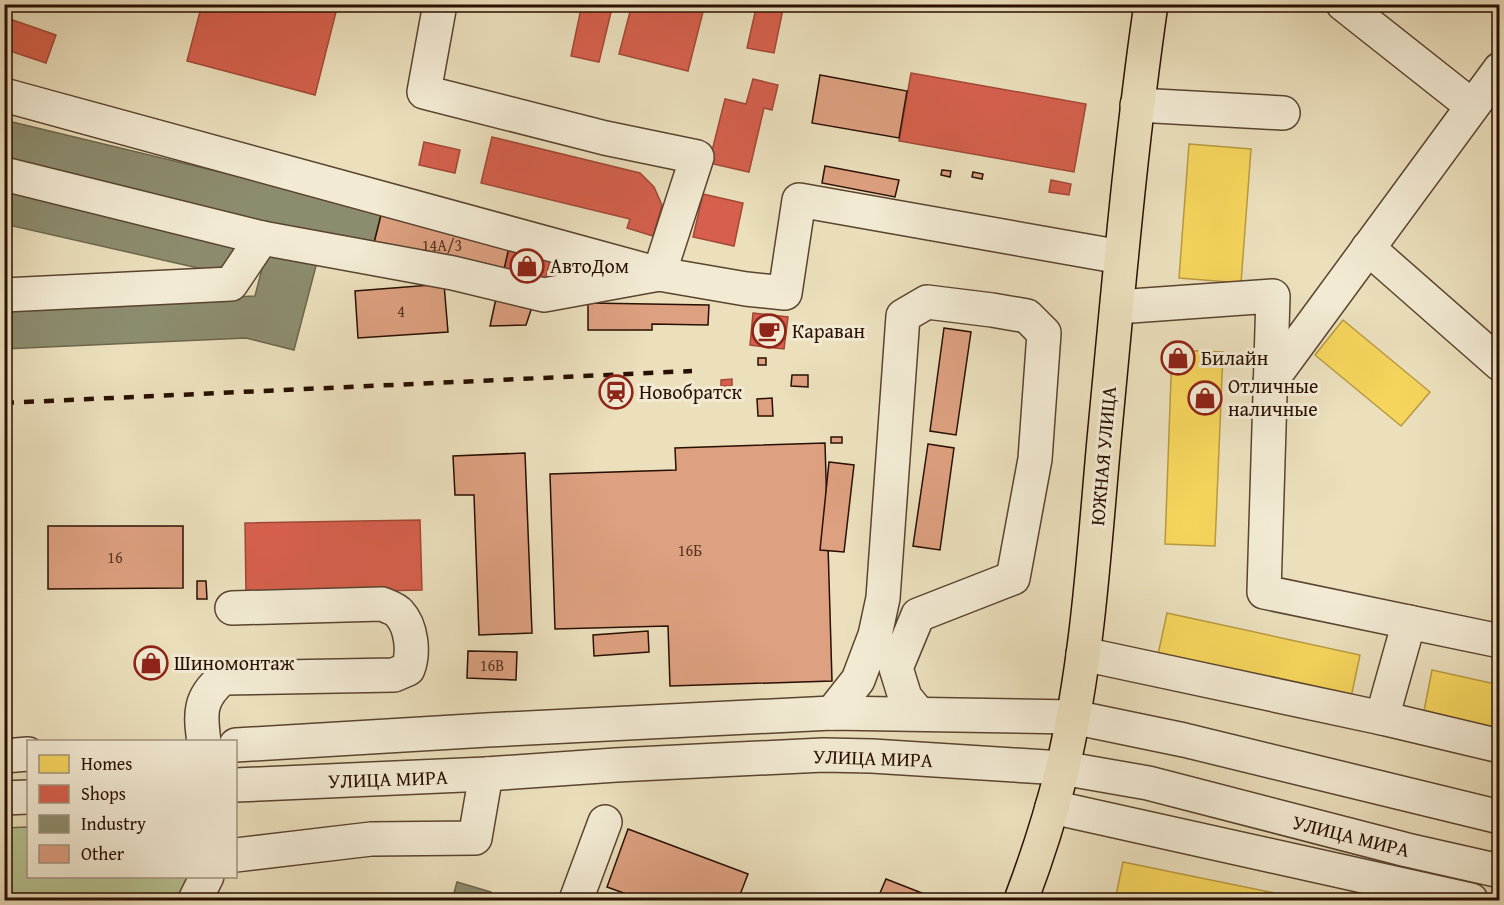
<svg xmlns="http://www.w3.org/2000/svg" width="1504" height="905" font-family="'Gentium Book Plus',serif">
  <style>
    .green { fill: #b6c291; stroke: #706848; stroke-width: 1.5 }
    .homes { fill: #f6d55c; stroke: #b89a40; stroke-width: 1.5 }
    .shops { fill: #d6604d; stroke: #a24836; stroke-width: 1.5 }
    .industry { fill: #8c8c6e; stroke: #6e664d; stroke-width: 1.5 }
    .building { fill: #dda080; stroke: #290f00; stroke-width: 1.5 }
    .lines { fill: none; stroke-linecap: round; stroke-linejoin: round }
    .minor-casing { stroke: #5a432f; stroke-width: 36 }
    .major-casing { stroke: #290f00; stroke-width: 36 }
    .minor { stroke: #f2ead3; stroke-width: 33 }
    .major { stroke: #ebdfbc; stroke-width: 33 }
    .rail { stroke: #290f00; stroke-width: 4.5; stroke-dasharray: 10 10; stroke-linecap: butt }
    .labels { text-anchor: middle; stroke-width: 6; stroke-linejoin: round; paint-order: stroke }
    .number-label { font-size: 16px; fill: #563320 }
    .poi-label { font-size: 20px; fill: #290f00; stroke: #f2ead3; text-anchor: start }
    .street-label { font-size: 20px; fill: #290f00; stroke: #f2ead3 }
  </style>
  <rect width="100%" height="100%" fill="#ebdfbc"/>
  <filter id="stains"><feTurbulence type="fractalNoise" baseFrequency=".00333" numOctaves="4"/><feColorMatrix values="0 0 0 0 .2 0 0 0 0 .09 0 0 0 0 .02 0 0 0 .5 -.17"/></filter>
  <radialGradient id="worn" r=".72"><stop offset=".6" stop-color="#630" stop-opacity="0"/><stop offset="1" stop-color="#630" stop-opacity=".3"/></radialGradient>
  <path class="green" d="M28,827V876L195,877V900H5L4,828Z"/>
  <g class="homes">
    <path d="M1189,144L1251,149L1241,283L1179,278Z"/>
    <path d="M1343,320L1430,392L1401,426L1315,355Z"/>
    <path d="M1172,350L1223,352L1215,546L1165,544Z"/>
    <path d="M1167,613L1360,655L1350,702L1157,659Z"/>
    <path d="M1432,670L1500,685V732L1423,716Z"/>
    <path d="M1123,862L1309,900H1115Z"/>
  </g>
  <g class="shops">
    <path d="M202,4H338L315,95L187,61Z"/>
    <path d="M582,4H613L599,62L571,56Z"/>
    <path d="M632,4H705L688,71L619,54Z"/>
    <path d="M757,4H784L774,53L747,48Z"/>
    <path d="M4,17L56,35L46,63L4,49Z"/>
    <path d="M911,73L1086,104L1074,172L899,141Z"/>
    <path d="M753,79L778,85L772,110L764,108L749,172L709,163L725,99L746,104Z"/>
    <path d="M492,137L640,173L654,187L662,205L653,236L627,228L630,219L481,183Z"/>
    <path d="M424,142L460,150L455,173L419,165Z"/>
    <path d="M1051,180L1071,184L1069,195L1049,192Z"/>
    <path d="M703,194L743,203L734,246L693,237Z"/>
    <path d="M510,243L552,253L543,288L502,278Z"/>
    <path d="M753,313L788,317L784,349L750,345Z"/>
    <path d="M732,379V386H721V380Z"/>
    <path d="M420,520L422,590L246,594L245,523Z"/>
    <path d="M142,651H158L160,674L144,675Z"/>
  </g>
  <g class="industry">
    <path d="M4,120L382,211L373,247L4,161Z"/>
    <path d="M4,185L237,237L229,275L4,224Z"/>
    <path d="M4,249L10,250V291L4,289Z"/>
    <path d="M267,249L317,262L294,350L246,338L4,349V308L255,296Z"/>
    <path d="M457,882L491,892L488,900H452Z"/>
    <path d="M291,895L311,900H290Z"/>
  </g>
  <g class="building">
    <path d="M820,75L907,91L899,138L812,123Z"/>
    <path d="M825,166L899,180L895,197L822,183Z"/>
    <path d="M942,170L951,171L950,177L941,175Z"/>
    <path d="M973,172L983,174L982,179L972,177Z"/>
    <path d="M382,211L510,243L502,278L373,247Z"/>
    <path d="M444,284L448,332L358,338L355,291Z"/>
    <path d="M497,294L533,304L526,325L490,326Z"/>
    <path d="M588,303L709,305L708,325L652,324V330H588Z"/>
    <path d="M944,328L971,332L956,435L930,431Z"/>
    <rect x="758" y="358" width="8" height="7"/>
    <path d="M792,375H808V387L791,386Z"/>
    <path d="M772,398L773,416H758L757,399Z"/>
    <rect x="831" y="437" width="11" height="6"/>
    <path d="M825,443L832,681L670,686L668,626L555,629L550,474L676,470L675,448Z"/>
    <path d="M928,444L954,448L940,550L913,546Z"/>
    <path d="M525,453L532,633L479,635L474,495H455L453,456Z"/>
    <path d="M829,462L854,465L844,552L820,550Z"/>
    <path d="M48,526H183V588L48,589Z"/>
    <path d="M197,581H206L207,599H197Z"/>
    <path d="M648,631L649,652L594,656L593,635Z"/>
    <path d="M468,651L517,652L516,680L467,678Z"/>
    <path d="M628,829L748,874L738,900H643L607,887Z"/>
    <path d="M886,879L932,897L931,900H877Z"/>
  </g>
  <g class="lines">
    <g class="minor-casing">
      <g id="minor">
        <path d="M1343,4L1472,106"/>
        <path d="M4,95L659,274L697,157L605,138L424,92L440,4"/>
        <path d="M1137,105L1283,113"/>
        <path d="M4,174L262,238L453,273L544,295L659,274L746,289L785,293L799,200L1121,257"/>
        <path d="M1368,248L1500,364"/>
        <path d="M4,295L231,284L262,238"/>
        <path d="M1117,307L1273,296L1264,592L1500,641"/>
        <path d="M1270,382L1500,69"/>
        <path d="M1083,654L1382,718L1500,746"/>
        <path d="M832,713L858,680L875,635L883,598L903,316L927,302L992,310L1027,316L1044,333L1035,459L1013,578L918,615L896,668L905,697L918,713"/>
        <path d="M1382,718L1409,622"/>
        <path d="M204,742C200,713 199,698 223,678L394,675L408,669C414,653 412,627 399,613C396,609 387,606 382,604L232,608"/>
        <path d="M236,745L487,730L832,713L1073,717L1184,740L1500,817"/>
        <path d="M4,756L28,754"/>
        <path d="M236,785L486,774L616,765L823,755L872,756L1062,768L1148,783L1407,850L1500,871"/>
        <path d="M4,798L28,797"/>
        <path d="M1052,807L1471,900"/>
        <path d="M236,855L371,839L475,838L486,774"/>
        <path d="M195,900L207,876"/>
        <path d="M576,900L605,822"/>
      </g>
    </g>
    <g class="major-casing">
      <path id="major" d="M1021,900C1037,858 1051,814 1062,770C1088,662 1094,550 1104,440C1118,294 1130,149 1151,4"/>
    </g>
    <use href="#minor" class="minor"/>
    <use href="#major" class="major"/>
    <path class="rail" d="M4,403L692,371"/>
  </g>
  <defs>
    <g id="shop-ring" transform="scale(1.725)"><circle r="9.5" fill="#f2ead3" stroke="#8f2418" stroke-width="1.5"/><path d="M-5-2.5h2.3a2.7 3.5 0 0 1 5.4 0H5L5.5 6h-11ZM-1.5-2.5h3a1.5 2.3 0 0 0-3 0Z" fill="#8f2418"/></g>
    <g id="cafe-ring" transform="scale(1.725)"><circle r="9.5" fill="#f2ead3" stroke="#8f2418" stroke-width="1.5"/><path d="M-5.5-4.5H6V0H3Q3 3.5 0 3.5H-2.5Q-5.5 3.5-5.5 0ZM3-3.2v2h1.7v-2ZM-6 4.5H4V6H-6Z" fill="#8f2418"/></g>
    <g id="station-ring" transform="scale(1.725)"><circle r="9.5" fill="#f2ead3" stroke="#8f2418" stroke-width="1.5"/><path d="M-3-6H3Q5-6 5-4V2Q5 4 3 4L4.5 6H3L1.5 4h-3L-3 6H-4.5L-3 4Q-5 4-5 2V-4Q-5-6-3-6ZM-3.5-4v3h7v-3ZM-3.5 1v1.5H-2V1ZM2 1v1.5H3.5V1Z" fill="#8f2418"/></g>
  </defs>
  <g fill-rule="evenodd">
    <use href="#shop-ring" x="527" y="266"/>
    <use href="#cafe-ring" x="769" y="331"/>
    <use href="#shop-ring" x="1178" y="358"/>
    <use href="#station-ring" x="616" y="392"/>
    <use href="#shop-ring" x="1205" y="398"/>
    <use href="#shop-ring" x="151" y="663"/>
  </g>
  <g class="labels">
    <g class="number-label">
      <text x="442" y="251">14А/3</text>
      <text x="401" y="317">4</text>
      <text x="690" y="556">16Б</text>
      <text x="115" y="563">16</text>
      <text x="492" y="671">16В</text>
    </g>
    <g class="poi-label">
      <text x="550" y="273">АвтоДом</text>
      <text x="792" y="338">Караван</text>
      <text x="1201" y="365">Билайн</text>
      <text x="1228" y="393">Отличные<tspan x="1228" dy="23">наличные</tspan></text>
      <text x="639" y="399">Новобратск</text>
      <text x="174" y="670">Шиномонтаж</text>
    </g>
    <g class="street-label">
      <text transform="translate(1103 456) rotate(-85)" y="7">ЮЖНАЯ УЛИЦА</text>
      <text transform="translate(873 758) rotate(2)" y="7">УЛИЦА МИРА</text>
      <text transform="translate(388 779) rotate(-2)" y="7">УЛИЦА МИРА</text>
      <text transform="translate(1351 836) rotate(14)" y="7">УЛИЦА МИРА</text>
    </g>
  </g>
  <rect width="1504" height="905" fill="none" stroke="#ebdfbc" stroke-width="24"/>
  <rect x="6" y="6" width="1492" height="893" fill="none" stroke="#290f00" stroke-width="3"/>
  <rect x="12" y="12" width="1480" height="881" fill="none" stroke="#290f00" stroke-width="1.5"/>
  <rect x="27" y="740" width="210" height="138" fill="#f2ead3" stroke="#a2927f" stroke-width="1.5"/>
  <rect x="39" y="755" width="30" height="18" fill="#f6d55c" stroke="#a2927f" stroke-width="1.5"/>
  <text x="81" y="770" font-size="18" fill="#290f00">Homes</text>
  <rect x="39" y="785" width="30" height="18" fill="#d6604d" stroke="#a2927f" stroke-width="1.5"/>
  <text x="81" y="800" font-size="18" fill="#290f00">Shops</text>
  <rect x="39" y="815" width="30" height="18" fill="#8c8c6e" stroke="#a2927f" stroke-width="1.5"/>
  <text x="81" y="830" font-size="18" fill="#290f00">Industry</text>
  <rect x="39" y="845" width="30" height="18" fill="#dda080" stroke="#a2927f" stroke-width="1.5"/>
  <text x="81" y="860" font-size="18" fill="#290f00">Other</text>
  <rect width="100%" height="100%" filter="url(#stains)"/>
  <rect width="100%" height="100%" fill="url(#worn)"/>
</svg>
